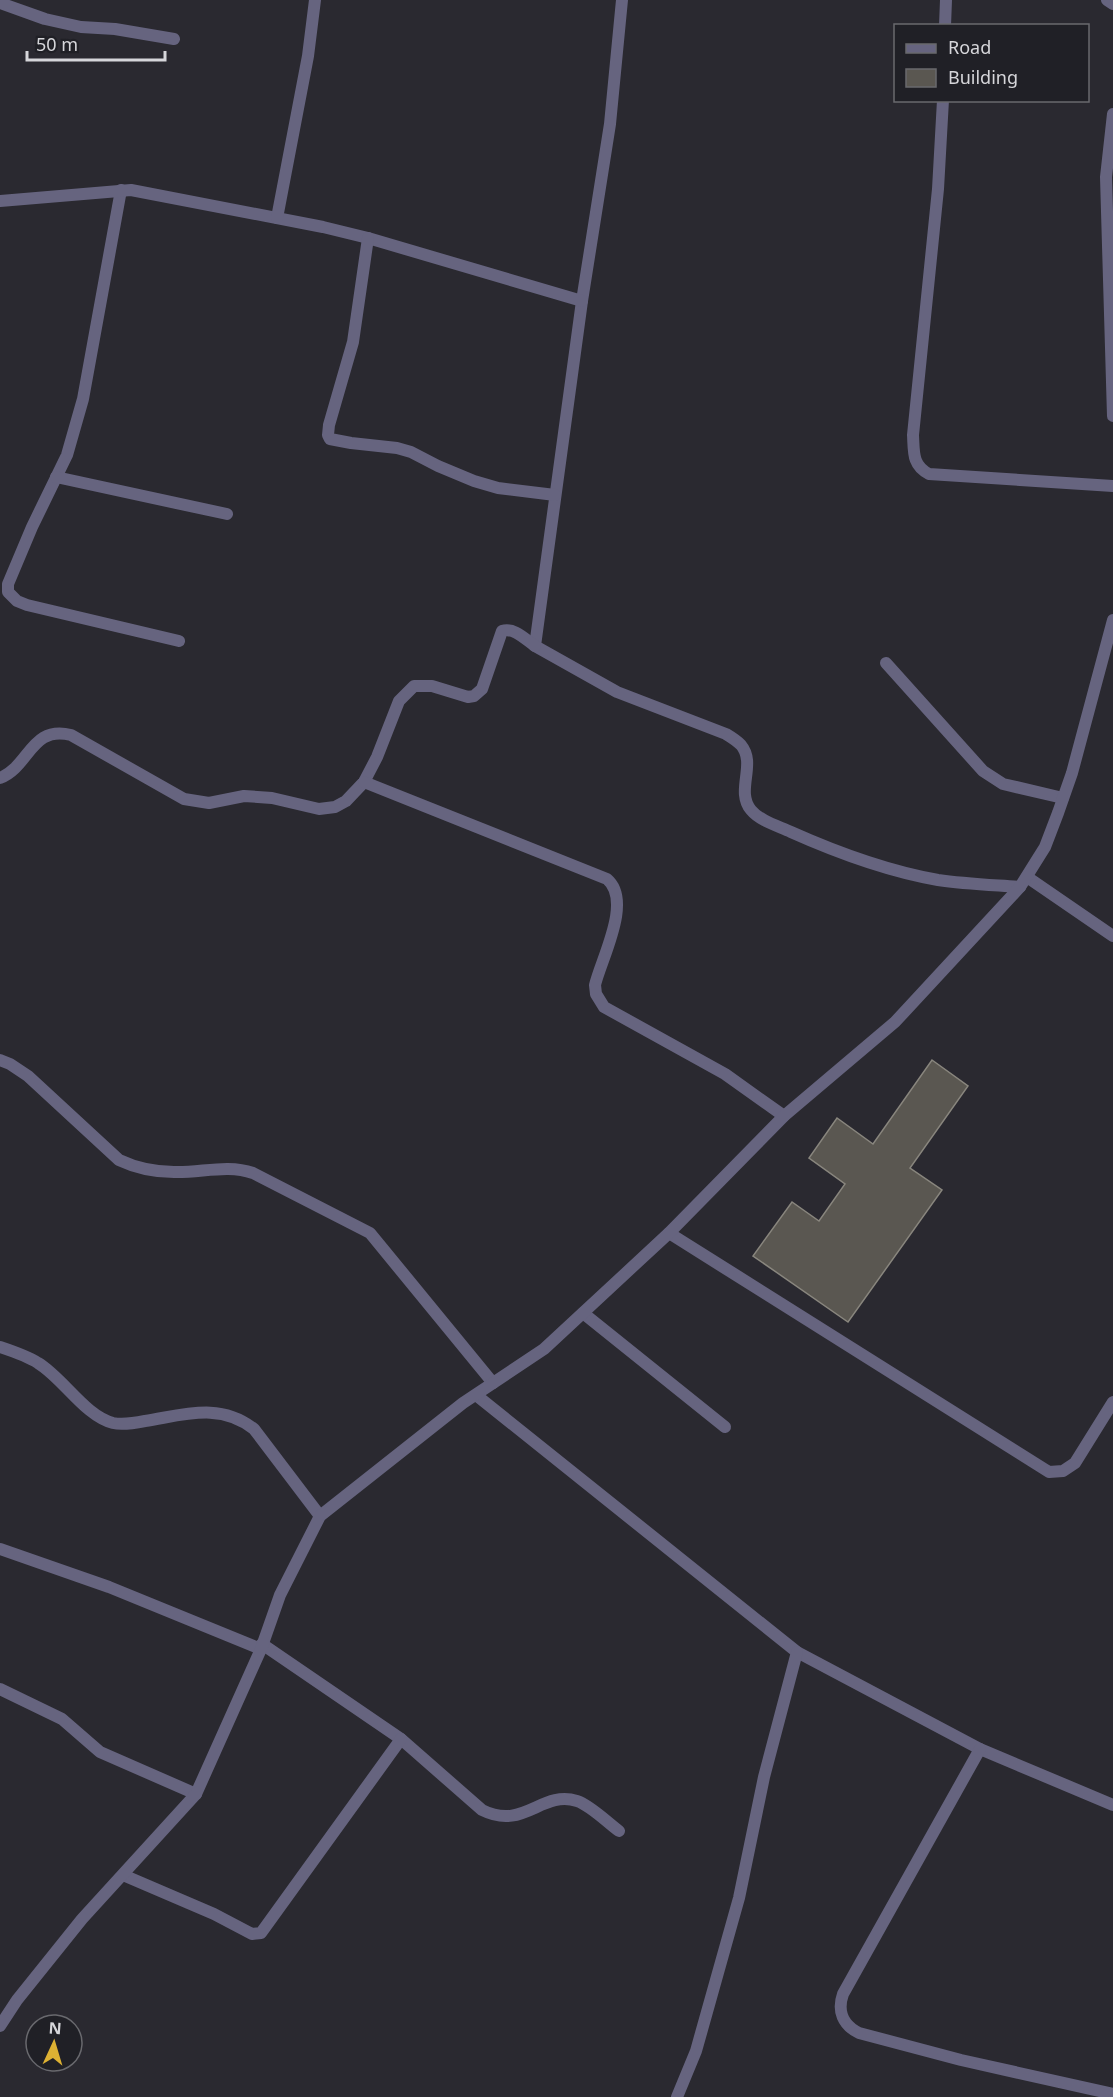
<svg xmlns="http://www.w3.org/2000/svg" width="1113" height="2097" font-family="'Noto Sans',sans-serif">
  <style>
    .building { fill: #5a5751; stroke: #89867e; stroke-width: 1.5 }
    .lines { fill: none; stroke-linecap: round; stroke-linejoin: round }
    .minor { stroke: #66647f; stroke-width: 12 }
    .tertiary { stroke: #66647f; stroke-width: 12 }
  </style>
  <rect width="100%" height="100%" fill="#2a2930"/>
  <path class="building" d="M932,1060L968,1086L910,1168L942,1190L848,1322L753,1256L792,1202L819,1221L845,1184L809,1158L837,1118L873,1144Z"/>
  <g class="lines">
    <g class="minor">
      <path d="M622,0L610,124L582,301L535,646L617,692L726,734C731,737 737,741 741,745C757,764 735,791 751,810C760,821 778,826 791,832C838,853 887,871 938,880C965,884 993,885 1020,887"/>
      <path d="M0,3L45,19L81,27L115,29L174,39"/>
      <path d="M945,26L946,0"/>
      <path d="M943,100L938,189L913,435C914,452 912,465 929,474L1113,486"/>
      <path d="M1113,114L1106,177L1113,416"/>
      <path d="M121,190L83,399L67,455L32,527L8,584V592L17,601L27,605L179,641"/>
      <path d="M0,201L131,190L323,227L368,238L582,301"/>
      <path d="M277,218L308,56L315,0"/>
      <path d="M368,238L353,342L329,425L328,435L330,439L351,443L397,448L411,452L438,466L474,481L498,488L555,495"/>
      <path d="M56,477L227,514"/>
      <path d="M886,663L983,771L1003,784L1063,798"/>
      <path d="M0,778C30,766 31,725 71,735L184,799L209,803L244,796L272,798L319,809L335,807L346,801L364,782L377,757L399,701L414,686H432L468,697L474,696L482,689L502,631C514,627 525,639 535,646"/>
      <path d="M364,782L607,879C633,901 601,959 595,985L596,994L604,1007L725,1074L784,1116"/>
      <path d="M1027,877L1113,936"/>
      <path d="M0,1060L10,1064L28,1076L119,1160C136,1168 155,1172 174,1172C201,1173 227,1164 253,1173L370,1233L493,1383"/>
      <path d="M669,1233L1049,1472L1063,1471L1075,1463L1113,1402"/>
      <path d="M583,1313L725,1427"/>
      <path d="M0,1347C12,1351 27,1356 38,1363C63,1378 85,1416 113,1423C122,1425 135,1423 145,1421C184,1415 220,1402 254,1429L320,1516"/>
      <path d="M476,1395L797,1652L980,1749L1113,1805"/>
      <path d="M0,1549L109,1587L261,1649"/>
      <path d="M262,1644L401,1739L482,1810C524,1831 541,1790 577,1801C590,1805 608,1823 619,1831"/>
      <path d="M0,1689L62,1719L100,1752L196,1794"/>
      <path d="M980,1749L843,1994C837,2011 843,2025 859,2033L961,2060L1113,2094"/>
      <path d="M123,1875L214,1914L252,1934L261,1933L401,1739"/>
      <path d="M0,2026L17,2000L82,1919L196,1794L261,1649L280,1595L320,1516L463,1403L544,1349L669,1233L784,1116L895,1022L1020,887L1045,847L1058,813L1072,773L1113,620"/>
      <path d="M677,2097L696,2051L739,1898L764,1777L797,1652"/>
    </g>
    <path class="tertiary" d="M1107,0L1113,4"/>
  </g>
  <rect x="894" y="24" width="195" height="78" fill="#202026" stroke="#69696e" stroke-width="1.5"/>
  <rect x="906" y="44" width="30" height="9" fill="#66647f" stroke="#69696e" stroke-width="1.5"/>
  <text x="948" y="54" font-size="18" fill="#d6d6da">Road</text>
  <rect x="906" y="69" width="30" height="18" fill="#5a5751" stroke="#69696e" stroke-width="1.5"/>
  <text x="948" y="84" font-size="18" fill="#d6d6da">Building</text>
  <g transform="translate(54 2043) rotate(4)"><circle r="28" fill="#202026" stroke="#69696e" stroke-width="1.5"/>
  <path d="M0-4.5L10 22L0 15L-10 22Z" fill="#ddb133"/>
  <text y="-9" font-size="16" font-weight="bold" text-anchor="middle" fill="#d6d6da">N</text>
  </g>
  <path d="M27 51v9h138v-9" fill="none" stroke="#d6d6da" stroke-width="3"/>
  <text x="36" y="51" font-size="18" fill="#d6d6da" stroke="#202026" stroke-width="4.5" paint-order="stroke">50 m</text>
</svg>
